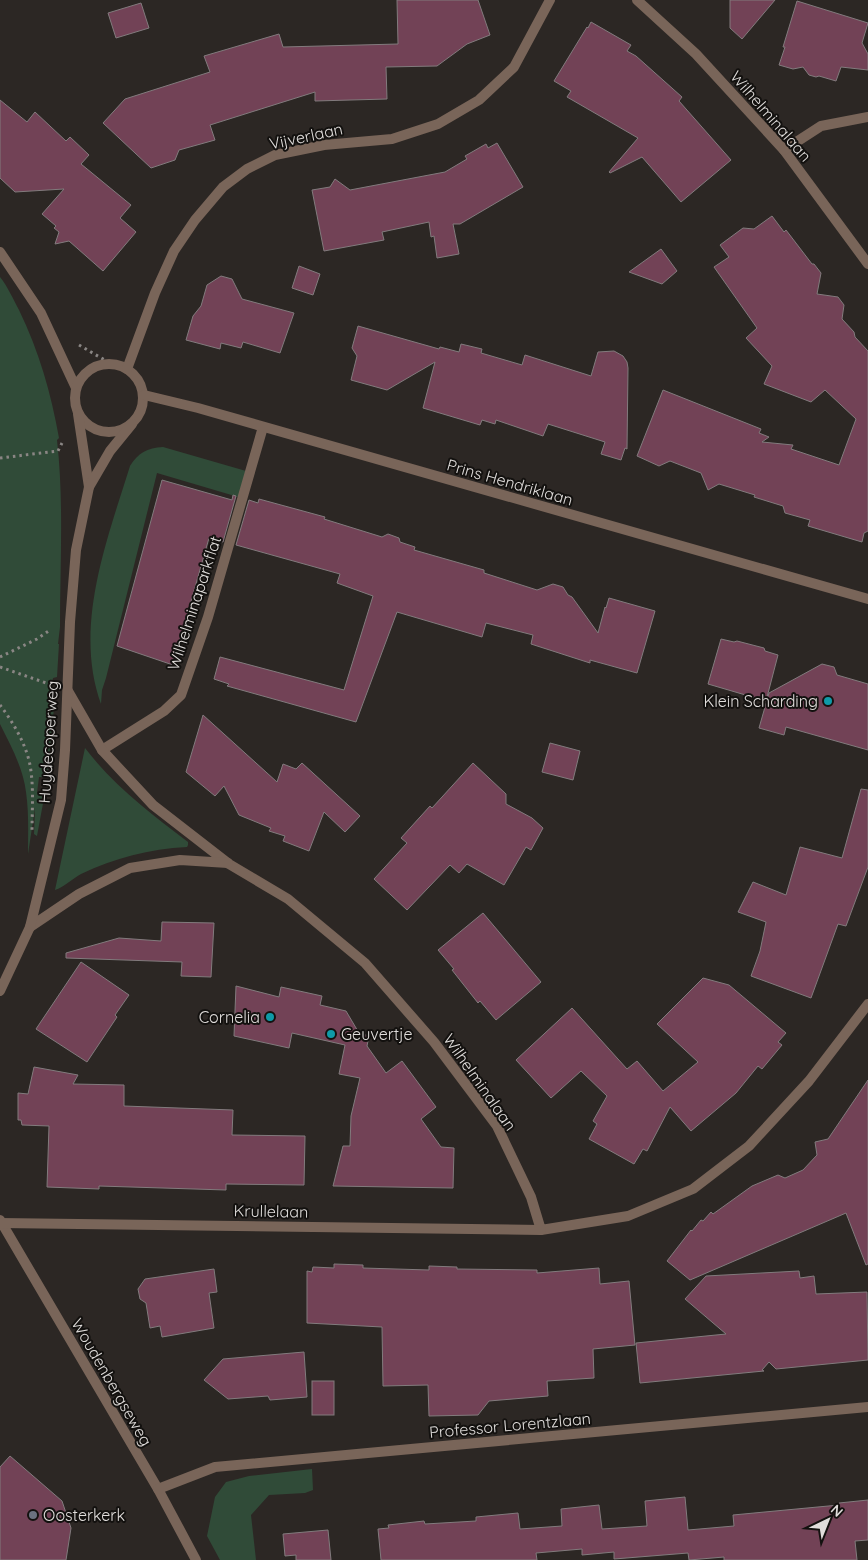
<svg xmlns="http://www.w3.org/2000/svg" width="868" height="1560" font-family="Quicksand,sans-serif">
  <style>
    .green { fill: #304b38 }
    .building { fill: #724256; stroke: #827b7d }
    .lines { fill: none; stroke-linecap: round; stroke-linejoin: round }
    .path { stroke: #8a8684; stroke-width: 3; stroke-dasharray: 2.5 4; stroke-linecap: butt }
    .service { stroke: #796559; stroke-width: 10 }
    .minor { stroke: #796559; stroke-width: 10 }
    .culture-dot { fill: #0f9aa8; stroke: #13110f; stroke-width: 2 }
    .worship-dot { fill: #6b7280; stroke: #13110f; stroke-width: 2 }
    .labels { text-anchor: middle; stroke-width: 4; stroke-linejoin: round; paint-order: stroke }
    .street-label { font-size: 16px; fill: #e0dddb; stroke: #13110f }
    .poi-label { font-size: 16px; fill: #e0dddb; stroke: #13110f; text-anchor: end }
  </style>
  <rect width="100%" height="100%" fill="#2c2724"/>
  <g class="green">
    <path d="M0,277C8,287 13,299 19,310C39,351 51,393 59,438L57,440C64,501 60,565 60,627L58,644H59L57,677L53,678L49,705L54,708L47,777H39L37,793L44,798L37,836L34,834L35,808L28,854C28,834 29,813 26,792C23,768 11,746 0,724Z"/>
    <path d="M163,447L253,473L245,499L157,473L106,678L102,690L101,704C73,627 107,540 130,466C138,453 147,448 163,447Z"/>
    <path d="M85,748C113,785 151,814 188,842V845L187,847C149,849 115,858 81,874C72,879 64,887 55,890Z"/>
    <path d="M312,1469L313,1490L305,1493L269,1495L251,1515L256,1560H220L207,1536L215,1497L226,1482L249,1476Z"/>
  </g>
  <g class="building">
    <path d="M397,0H478L490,35L467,44L437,66L386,67L387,99L315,101V92L210,125L215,140L179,150L175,160L151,168L103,123L125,99L210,72L204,56L279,34L283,47L398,44Z"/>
    <path d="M730,0H775L742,39L730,28Z"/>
    <path d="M797,1L868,23L862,43L868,54V70L841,67L836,81L819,76L816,77L809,75L803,67L793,69L779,65L785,47H783Z"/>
    <path d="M141,3L149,28L116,38L108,13Z"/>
    <path d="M591,22L631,45L627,51L636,56L682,97L679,101L731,160L681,202L642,157L610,173L609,172L638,138L567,97L571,91L554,81L587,27L588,28Z"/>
    <path d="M0,100L27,122L35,112L66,141L70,137L89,155L81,164L131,205L120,218L136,232L103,271L69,241L55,244L59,232L54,228L56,226L42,214L64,189L15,192L0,178Z"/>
    <path d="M497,143L523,187L460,224H453L459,254L437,258L434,236L431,237L429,222L382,232L384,240L324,251L312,190L330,187L335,179L350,190L445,172L467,159L465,156L486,144L488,148Z"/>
    <path d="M772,216L784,232L786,230L812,264H814L821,273L817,294L838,297L844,305L842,319L854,332L855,337L868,351V531L864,533L862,542L808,526L810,520L785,513L783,506L754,497L755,495L719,484L708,490L701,473L670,461L659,466L637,456L663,390L761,429L759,433L769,437L762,442L793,445L791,449L839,465L856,419L825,390L811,402L764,384L772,366L746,338L757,328L714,267L729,257L720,245L743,228L754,229Z"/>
    <path d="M661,249L677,271L662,284L629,272Z"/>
    <path d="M299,266L320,274L313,295L292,288Z"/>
    <path d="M221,276L232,279L242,299L294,313L280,353L243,342L241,348L221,343L220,349L186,340L193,316L201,306L207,285Z"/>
    <path d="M358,326L439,349L440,347L459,352L461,344L482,349L481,353L522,365L525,355L591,376L598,352L614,351L623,356L627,362L628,368L627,449L625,448L621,460L601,454L605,442L548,424L543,436L496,420L495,424L482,420L480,425L423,408L435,362L387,390L351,380L357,356L352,348Z"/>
    <path d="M162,480L232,500L233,495L236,496L223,542L209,538L173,665L117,646Z"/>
    <path d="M259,499L325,517L324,519L382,537L388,534L399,538L400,542L415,547L414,550L484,570V573L537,590L553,584L563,587L568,595L572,597L598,633L605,607L606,608L609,598L655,611L637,673L590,660V663L531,644L533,635L486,623L482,637L397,612L356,722L227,686L229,684L214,679L220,657L344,690L373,596L337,583L340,574L236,545L249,500L258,503Z"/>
    <path d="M721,639L734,642L737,641L764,648L765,651L778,655L766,701L708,684Z"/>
    <path d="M822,664L834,667L837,675L868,684V750L786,727L784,735L759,728L769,693Z"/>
    <path d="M203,715L277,782L283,764L296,769L302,763L360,816L345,832L324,812L309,851L283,841L285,836L269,831L271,828L239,815L224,786L215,796L186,772Z"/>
    <path d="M550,743L580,751L573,780L542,772Z"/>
    <path d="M473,763L506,794V804L532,818L543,828L531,850L526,847L504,885L467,864L459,873L450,865L407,910L374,879L407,843L401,838L430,806L432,808Z"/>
    <path d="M861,789L868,790V867L846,926L838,924L811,998L751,976L760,951L766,922L738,912L753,882L786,895L800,847L842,858Z"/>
    <path d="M483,913L541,982L496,1020L480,1001L478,1003L452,970L454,969L438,950Z"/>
    <path d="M162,922L214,923L211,977L181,976L182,962L66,958V953L119,938L161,941Z"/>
    <path d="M81,962L129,995L115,1015L117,1017L87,1062L36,1029Z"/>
    <path d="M703,978L729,985L786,1033L778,1042L782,1045L762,1069L758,1066L736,1093L691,1131L670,1107L647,1151L643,1149L634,1164L589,1139L597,1124L593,1121L607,1096L581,1071L551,1098L516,1060L572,1008L627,1069L637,1061L663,1091L698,1062L657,1024Z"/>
    <path d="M236,986L279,997L281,987L322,996L320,1005L346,1011L359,1033L369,1036L367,1046L386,1073L402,1061L436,1107L421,1119L441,1147L454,1148L453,1188L333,1186L343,1146H350L351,1116L360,1078L339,1074L345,1045L292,1033L289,1048L234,1036Z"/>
    <path d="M34,1067L78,1075L73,1084L124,1085V1106L233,1110L232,1135L305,1136L304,1185L226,1184V1190L99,1186V1189L47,1187L49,1126L22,1125L21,1120H18V1093L28,1094Z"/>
    <path d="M868,1080V1264L866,1265L846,1213L690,1280L667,1261L691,1230L692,1231L701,1220L703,1221L711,1212L713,1214L752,1186L778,1175L785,1178L803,1170L817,1155L815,1142L828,1139Z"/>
    <path d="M334,1264L363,1265V1268L429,1270V1266L457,1267V1269L537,1270V1273L599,1268L600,1284L629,1281L635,1345L593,1349L594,1378L547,1381L548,1396L489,1401L478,1415L429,1416L428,1385L383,1386L382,1327L307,1323V1271L312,1272L313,1267L334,1268Z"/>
    <path d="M214,1269L217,1292L209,1293L214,1328L162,1337L160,1326L150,1328L146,1303L140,1299L138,1289L145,1279Z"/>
    <path d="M799,1271L800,1278L814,1276L816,1294L867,1292L868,1360L776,1369L769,1362L762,1370L764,1371L640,1383L636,1343L726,1334L685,1299L706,1276Z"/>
    <path d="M304,1352L307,1397L270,1400L268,1396L228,1399L204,1380L223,1359Z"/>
    <rect x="312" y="1381" width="22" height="34"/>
    <path d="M10,1456L62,1501L71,1528L66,1560H0V1467Z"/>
    <path d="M685,1497L688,1530L734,1526L733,1515L839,1505V1503L868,1500V1540L855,1541L857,1560H724V1557L689,1560L688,1553L614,1559V1552L582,1555V1549L536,1553L537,1560H381L378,1529L389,1528L388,1525L424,1521L425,1524L476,1521V1517L518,1513L520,1529L562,1526L561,1509L599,1505L602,1529L647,1526L645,1501Z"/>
    <path d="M328,1530L331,1560H296V1555L285,1556L283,1534Z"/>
  </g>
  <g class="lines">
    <g class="path">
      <path d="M79,345L108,362"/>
      <path d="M0,458L58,451L62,443"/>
      <path d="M0,657L37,639L50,630"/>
      <path d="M0,667L49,684"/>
      <path d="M0,705C13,722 26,744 30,765C34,787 32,810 32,832"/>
    </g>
    <path class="service" d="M102,750L164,711L181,695L208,617L263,427"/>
    <g class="minor">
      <path d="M637,0L696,54L784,150L868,264"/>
      <path d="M784,150L821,126L868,117"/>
      <path d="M0,252L41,313L76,388"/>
      <circle cx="109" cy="398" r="34"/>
      <path d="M127,369L155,293L174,251L195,220L223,187L247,169L275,155L324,145L392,139L438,124L479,100L514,67L550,0"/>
      <path d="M144,395L198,408L868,599"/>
      <path d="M78,414L89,487"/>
      <path d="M68,691L102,750L153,805L229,864L288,899L365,963L434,1042L497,1126L531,1197L541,1230L628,1216L693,1189L749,1146L809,1081L868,1004"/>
      <path d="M30,927L79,894L130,868L180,860L228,863"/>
      <path d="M0,991L30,927L61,800L65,750L70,622L76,550L89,487L110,451L132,424"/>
      <path d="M0,1220L158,1489L196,1560"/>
      <path d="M0,1223L541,1230"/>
      <path d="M158,1489L215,1467L868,1407"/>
    </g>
  </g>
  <g class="culture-dot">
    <circle cx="828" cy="701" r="5"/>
    <circle cx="270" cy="1017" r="5"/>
    <circle cx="331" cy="1034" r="5"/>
  </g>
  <circle class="worship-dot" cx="33" cy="1515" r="5"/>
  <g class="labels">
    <g class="street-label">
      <text transform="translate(771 116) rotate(49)" y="6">Wilhelminalaan</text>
      <text transform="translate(306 136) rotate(-12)" y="6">Vijverlaan</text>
      <text transform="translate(510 482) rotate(16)" y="6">Prins Hendriklaan</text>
      <text transform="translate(194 603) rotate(-72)" y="6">Wilhelminaparkflat</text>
      <text transform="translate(48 742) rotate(-86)" y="6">Huydecoperweg</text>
      <text transform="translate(480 1082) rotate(55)" y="6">Wilhelminalaan</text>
      <text transform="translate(271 1211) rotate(1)" y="6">Krullelaan</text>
      <text transform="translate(112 1382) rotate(60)" y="6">Woudenbergseweg</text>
      <text transform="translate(510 1425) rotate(-5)" y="6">Professor Lorentzlaan</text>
    </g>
    <g class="poi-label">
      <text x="818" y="707">Klein Scharding</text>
      <text x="260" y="1023">Cornelia</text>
      <text x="341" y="1040" text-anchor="start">Geuvertje</text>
      <text x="43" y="1521" text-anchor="start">Oosterkerk</text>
    </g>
  </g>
  <g transform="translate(828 1520) rotate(43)" stroke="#13110f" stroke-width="4" paint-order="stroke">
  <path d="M0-4L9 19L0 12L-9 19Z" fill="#e0dddb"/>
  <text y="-8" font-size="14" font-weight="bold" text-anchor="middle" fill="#e0dddb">N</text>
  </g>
</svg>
